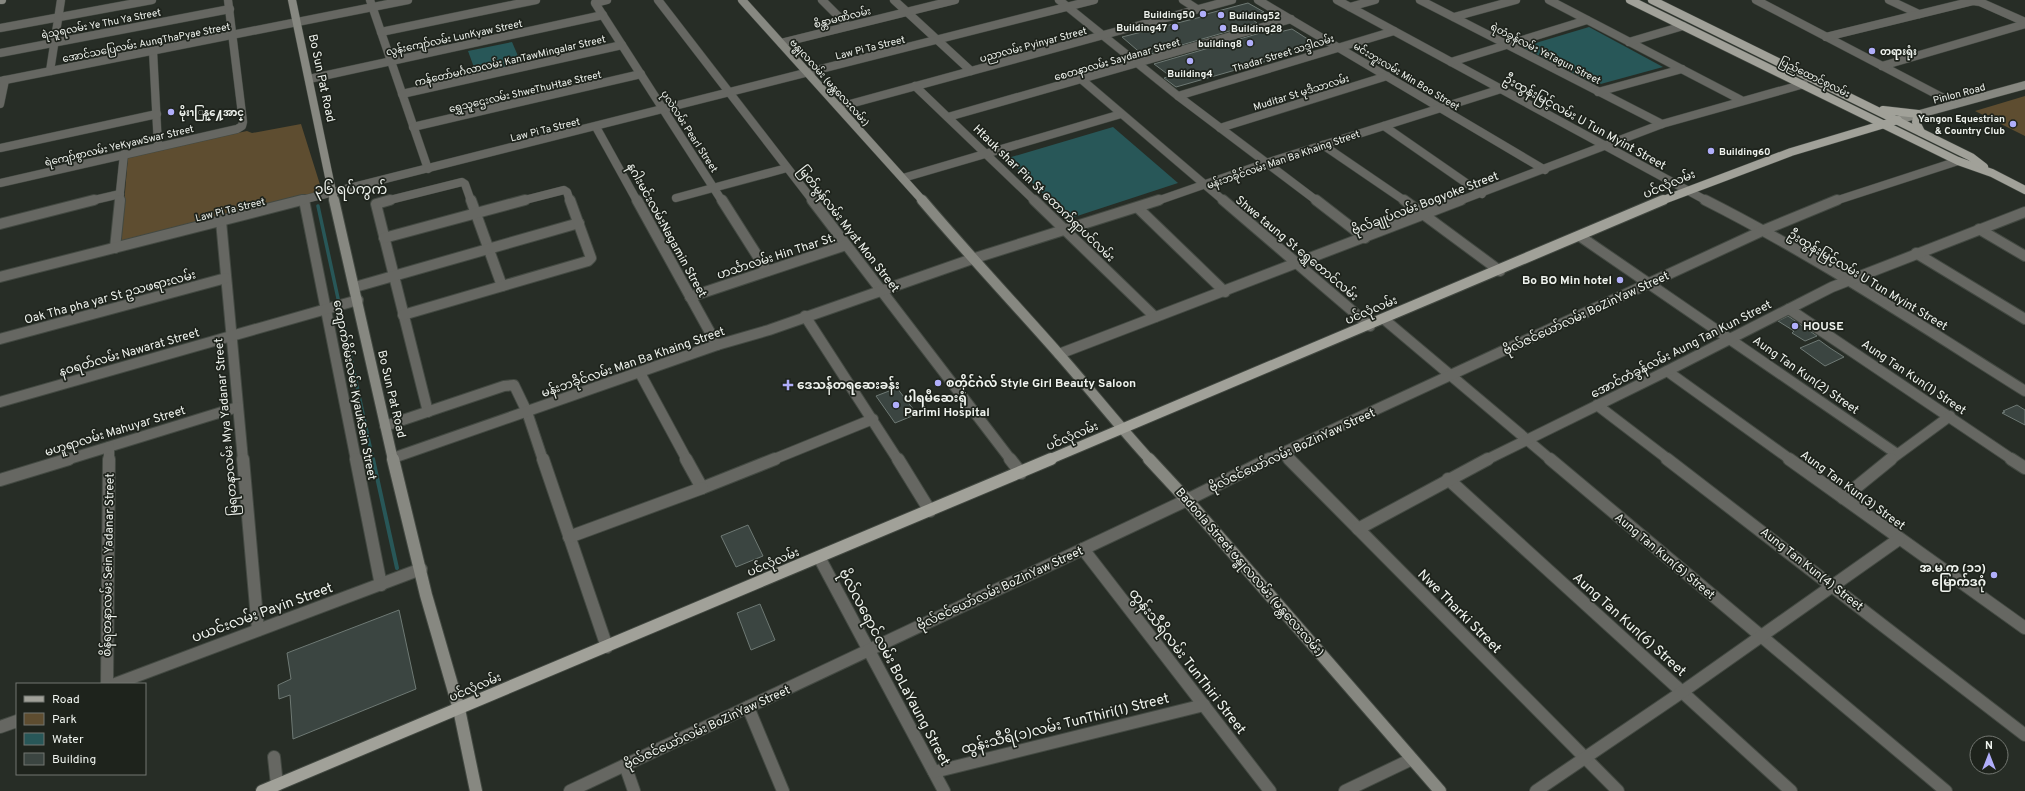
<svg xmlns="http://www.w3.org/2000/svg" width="2025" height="791" font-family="Overpass,'Noto Sans Myanmar',sans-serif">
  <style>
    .green { fill: #5e4d30 }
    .water { fill: #285758 }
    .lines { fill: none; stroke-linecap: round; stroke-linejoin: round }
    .stream-far1 { stroke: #285758; stroke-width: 3.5 }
    .stream { stroke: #285758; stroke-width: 4 }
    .building { fill: #3b4541; stroke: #6e7974 }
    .street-far2-casing { stroke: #434942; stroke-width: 9 }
    .street-far1-casing { stroke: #434942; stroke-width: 12 }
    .street-casing { stroke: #434942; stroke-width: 14 }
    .secondary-far2-casing { stroke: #434942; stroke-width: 9 }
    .secondary-far1-casing { stroke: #434942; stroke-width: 12 }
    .secondary-casing { stroke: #434942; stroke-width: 14 }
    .primary-far2-casing { stroke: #434942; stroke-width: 9 }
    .primary-far1-casing { stroke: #434942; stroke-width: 12 }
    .primary-casing { stroke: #434942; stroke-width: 14 }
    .street-far2 { stroke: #666762; stroke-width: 8 }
    .street-far1 { stroke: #666762; stroke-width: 10 }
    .street { stroke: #666762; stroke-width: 12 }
    .secondary-far2 { stroke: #878881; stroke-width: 8 }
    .secondary-far1 { stroke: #878881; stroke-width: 10 }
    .secondary { stroke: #878881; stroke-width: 12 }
    .primary-far2 { stroke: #a1a199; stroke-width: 8 }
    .primary-far1 { stroke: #a1a199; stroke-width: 10 }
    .primary { stroke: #a1a199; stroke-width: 12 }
    .poi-dot { fill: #b0aefa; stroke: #1e231c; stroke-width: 1.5 }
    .labels { text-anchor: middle; stroke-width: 3.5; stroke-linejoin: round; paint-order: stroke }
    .far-poi-label { font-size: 10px; font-weight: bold; fill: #eff3ee; stroke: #1e231c; text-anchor: start }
    .far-street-label { font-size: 10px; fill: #eff3ee; stroke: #1e231c }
    .street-label { font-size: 12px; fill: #eff3ee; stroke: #1e231c }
    .poi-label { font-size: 12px; font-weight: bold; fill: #eff3ee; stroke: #1e231c; text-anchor: start }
    .quarter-label { font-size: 14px; fill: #eff3ee; stroke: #1e231c }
    .near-street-label { font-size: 14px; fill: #eff3ee; stroke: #1e231c }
  </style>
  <rect width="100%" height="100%" fill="#272d26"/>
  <g class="green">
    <path d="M2025,96V136L1975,111Z"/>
    <path d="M301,124L322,191L121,241L128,156L247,131L252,133Z"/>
  </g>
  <g class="water">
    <path d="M1589,27L1663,67L1597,85L1522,47Z"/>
    <path d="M512,42L521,63L476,73L468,51Z"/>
    <path d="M1113,127L1178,183L1068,219L1008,158Z"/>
  </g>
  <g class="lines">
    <path class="stream-far1" d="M318,206L373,460"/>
    <path class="stream" d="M373,459L397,568"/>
  </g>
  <g class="building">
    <path d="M1248,3L1264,12L1248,16L1257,23L1144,56L1122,37L1201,17L1199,16Z"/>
    <path d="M1292,29L1317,45L1269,62L1267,61L1176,87L1164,78L1170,76L1154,64L1267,31L1271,34Z"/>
    <path d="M1788,316L1817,336L1805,341L1792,333L1794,331L1778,321Z"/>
    <path d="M1819,340L1830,348L1844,357L1825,366L1800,348Z"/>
    <path d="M897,388L917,414L895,423L876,396Z"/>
    <path d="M2017,405L2025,410V425L2002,413L2005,412L2003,411Z"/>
    <path d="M748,525L763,556L736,567L721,536Z"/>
    <path d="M760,604L775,640L751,650L737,613Z"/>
    <path d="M399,610L416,689L293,739L290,695L279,699L278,685L291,679L287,653Z"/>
  </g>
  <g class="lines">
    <g class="street-far2-casing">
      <g id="street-far2">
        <path d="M370,0L428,169"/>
        <path d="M607,0L595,3L722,201"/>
        <path d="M658,0L813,201"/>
        <path d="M822,0L848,26"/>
        <path d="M894,0L971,71"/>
        <path d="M1059,0L1178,96L1317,201"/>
        <path d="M1183,0L1197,9"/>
        <path d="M1258,0L1545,170"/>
        <path d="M1337,0L1707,201"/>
        <path d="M1420,0L1662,124"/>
        <path d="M1549,0L1741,100"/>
        <path d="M1756,0L1955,104"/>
        <path d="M1889,0L1919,14"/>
        <path d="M1350,7L1375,0"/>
        <path d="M1454,17L1516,0"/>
        <path d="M0,28L152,0"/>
        <path d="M381,32L536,0"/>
        <path d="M1826,37L1973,1L1980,2L2025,22"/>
        <path d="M1629,42L1683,26"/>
        <path d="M781,43L955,0"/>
        <path d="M153,51L158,146"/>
        <path d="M0,53L230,9"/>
        <path d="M1451,62L1587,20"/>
        <path d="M1882,66L2025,24"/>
        <path d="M50,71L61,0"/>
        <path d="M309,79L603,15"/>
        <path d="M1081,79L1224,201"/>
        <path d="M0,81L408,0"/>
        <path d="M915,86L1035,201"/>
        <path d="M1598,92L1682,69"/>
        <path d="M402,94L622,45"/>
        <path d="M1178,96L1394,31"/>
        <path d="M0,104L5,80"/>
        <path d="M839,107L1232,0"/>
        <path d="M948,117L1291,19"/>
        <path d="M1384,126L1482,194"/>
        <path d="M413,127L641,74"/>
        <path d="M596,127L637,201"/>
        <path d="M1220,128L1387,76"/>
        <path d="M1323,145L1405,201"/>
        <path d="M0,148L157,114"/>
        <path d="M903,178L1121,114"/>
        <path d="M0,183L237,129L242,126L243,122L228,0"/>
        <path d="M676,198L787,168"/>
        <path d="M304,200V201"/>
        <path d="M90,201L120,194"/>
        <path d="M119,201L124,154"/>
        <path d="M298,201L1094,0"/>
        <path d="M386,201L462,182L465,184L471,201"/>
        <path d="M521,201L564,190L567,192L570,201"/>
        <path d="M1157,201L1266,163L1501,89"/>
        <path d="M1459,201L1662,124L1804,84"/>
        <path d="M1835,201L1958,161"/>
      </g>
    </g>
    <g class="street-far1-casing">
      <g id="street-far1">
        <path d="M304,200L356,460"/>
        <path d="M390,200L376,204L428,412"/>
        <path d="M471,200L502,286"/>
        <path d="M637,200L717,345"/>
        <path d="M722,200L767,271"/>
        <path d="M812,200L1011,460"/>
        <path d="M1034,200L1155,317"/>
        <path d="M1223,200L1370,326"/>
        <path d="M1316,200L1365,238"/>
        <path d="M1404,200L1500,271"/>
        <path d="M1705,200C1816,256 1920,325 2025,391"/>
        <path d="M1138,208L1225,292"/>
        <path d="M221,221L243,460"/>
        <path d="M0,224L94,200"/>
        <path d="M1979,229L2025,256"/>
        <path d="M1581,237L1897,454"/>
        <path d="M384,238L525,200"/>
        <path d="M115,248L120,200"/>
        <path d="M1916,253L2025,319"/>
        <path d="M0,277L302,200"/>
        <path d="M355,287L579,223"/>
        <path d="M690,297L846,245"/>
        <path d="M1789,309L2013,460"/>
        <path d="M403,315L588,261L591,258L570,200"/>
        <path d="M805,316L898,460"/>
        <path d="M1385,320L1551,460"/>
        <path d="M0,339L226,278"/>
        <path d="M1059,354L1461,200"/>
        <path d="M1667,371L1791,460"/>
        <path d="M640,373L687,460"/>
        <path d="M0,402L358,300"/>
        <path d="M1597,405L1669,460"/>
        <path d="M385,426L504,386L514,385L527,412L543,460"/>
        <path d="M1282,452L1290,460"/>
        <path d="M393,458L717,345L769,330L972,259L1159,200"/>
        <path d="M66,460L238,407"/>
        <path d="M109,460V447"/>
        <path d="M772,460L873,419"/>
        <path d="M1267,460L1764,230L1837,200"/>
        <path d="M1486,460L1667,371L1832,287L2025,212"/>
        <path d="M1890,460L1950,416"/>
      </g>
    </g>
    <g class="street-casing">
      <g id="street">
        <path d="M243,459L258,630"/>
        <path d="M356,459L381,585"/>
        <path d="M543,459L607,647"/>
        <path d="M686,459L702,488L775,459"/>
        <path d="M898,459L930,511"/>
        <path d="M1010,459L1021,473"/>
        <path d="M1289,459L1618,791"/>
        <path d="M1550,459L1946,791"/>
        <path d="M1667,459L2025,735"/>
        <path d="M1789,459L2025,628"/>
        <path d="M2011,459L2025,468"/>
        <path d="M1448,479L1791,791"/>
        <path d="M0,480L69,459"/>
        <path d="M1843,498L1891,459"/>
        <path d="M1358,529L1488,459"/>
        <path d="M569,537L702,488"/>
        <path d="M1083,549L1270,791"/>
        <path d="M819,557L944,791"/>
        <path d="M107,684L109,459"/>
        <path d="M115,684L421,569"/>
        <path d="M748,707L783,791"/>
        <path d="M0,727L17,721"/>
        <path d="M274,757L277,785"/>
        <path d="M625,765L634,791"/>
        <path d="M934,772L1204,705"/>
        <path d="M570,791L1187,500L1269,459"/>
        <path d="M1345,791L1412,759"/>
        <path d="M1536,791L1682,692L1899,539"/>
      </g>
    </g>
    <g class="secondary-far2-casing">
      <g id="secondary-far2">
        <path d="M0,0H2"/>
        <path d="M292,0L334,201"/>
        <path d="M742,0L923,201"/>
        <path d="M1898,120L2025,85"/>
      </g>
    </g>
    <g class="secondary-far1-casing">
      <g id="secondary-far1">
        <path d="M334,200L393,460"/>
        <path d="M922,200C966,252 1013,302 1058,353C1089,388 1118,425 1150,460"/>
      </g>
    </g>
    <g class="secondary-casing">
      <g id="secondary">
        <path d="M393,459L426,595L459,709L476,791"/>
        <path d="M1149,459L1187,500L1440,791"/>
      </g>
    </g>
    <g class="primary-far2-casing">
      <g id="primary-far2">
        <path d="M1630,0L1958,161L1992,173L2025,190"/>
        <path d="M1652,0L1971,157L1984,167"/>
        <path d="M1883,110L1918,114L1916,122L1921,132"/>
        <path d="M1661,201L1791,152L1898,120"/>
      </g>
    </g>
    <g class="primary-far1-casing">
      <path id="primary-far1" d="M1048,460L1663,200"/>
    </g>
    <g class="primary-casing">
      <path id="primary" d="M262,791L1051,459"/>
    </g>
    <use href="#street-far2" class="street-far2"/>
    <use href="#street-far1" class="street-far1"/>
    <use href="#street" class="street"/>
    <use href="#secondary-far2" class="secondary-far2"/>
    <use href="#secondary-far1" class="secondary-far1"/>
    <use href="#secondary" class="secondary"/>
    <use href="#primary-far2" class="primary-far2"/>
    <use href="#primary-far1" class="primary-far1"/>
    <use href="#primary" class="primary"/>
  </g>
  <g class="poi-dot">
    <circle cx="1203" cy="14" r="4"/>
    <circle cx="1221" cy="15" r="4"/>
    <circle cx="1175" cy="27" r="4"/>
    <circle cx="1223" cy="28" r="4"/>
    <circle cx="1250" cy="43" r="4"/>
    <circle cx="1872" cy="51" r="4"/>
    <circle cx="1190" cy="61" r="4"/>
    <circle cx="171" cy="112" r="4"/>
    <circle cx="2013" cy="124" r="4"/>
    <circle cx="1711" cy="151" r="4"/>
    <circle cx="1620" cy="280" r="4"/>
    <circle cx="1795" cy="326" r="4"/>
    <circle cx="938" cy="383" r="4"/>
    <path d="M786 379h4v4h4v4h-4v4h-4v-4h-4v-4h4z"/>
    <circle cx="896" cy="405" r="4"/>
    <circle cx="1994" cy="575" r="4"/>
  </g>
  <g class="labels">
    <g class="far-poi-label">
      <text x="1195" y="18" text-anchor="end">Building50</text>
      <text x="1229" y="19">Building52</text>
      <text x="1167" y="31" text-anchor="end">Building47</text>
      <text x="1231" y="32">Building28</text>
      <text x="1242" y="47" text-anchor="end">building8</text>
      <text x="1880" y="55">တရားရုံး</text>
      <text x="1190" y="77" text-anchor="middle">Building4</text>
      <text x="179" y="116">မိုးၫြန္႔ေအာင္</text>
      <text x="2005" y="122" text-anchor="end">Yangon Equestrian<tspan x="2005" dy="12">&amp; Country Club</tspan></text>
      <text x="1719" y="155">Building60</text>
    </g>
    <g class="far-street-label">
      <text transform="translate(842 17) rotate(-14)" y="4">စိန္တာမဏိလမ်း</text>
      <text transform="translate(101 23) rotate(-11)" y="4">ရဲသူရလမ်း Ye Thu Ya Street</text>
      <text transform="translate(454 37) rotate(-12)" y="4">လွန်းကျော်လမ်း LunKyaw Street</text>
      <text transform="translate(146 42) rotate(-11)" y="4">အောင်သပြေလမ်း AungThaPyae Street</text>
      <text transform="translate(1033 44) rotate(-15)" y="4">ပညာလမ်း Pyinyar Street</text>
      <text transform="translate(870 47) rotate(-14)" y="4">Law Pi Ta Street</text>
      <text transform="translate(1283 53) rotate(-17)" y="4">Thadar Street သဒ္ဒါလမ်း</text>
      <text transform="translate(1546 53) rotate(27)" y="4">ရဲတံခွန်လမ်း YeTagun Street</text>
      <text transform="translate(1117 59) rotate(-16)" y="4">စေတနာလမ်း Saydanar Street</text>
      <text transform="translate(510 60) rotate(-13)" y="4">ကန်တော်မင်္ဂလာလမ်း KanTawMingalar Street</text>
      <text transform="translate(1407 76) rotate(31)" y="4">မင်းဘူးလမ်း Min Boo Street</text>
      <text transform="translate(1815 77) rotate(26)" y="4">ပြည်ထောင်စုလမ်း</text>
      <text transform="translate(830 82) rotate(48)" y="4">ဗန္ဓုလလမ်း (မန္တလေးလမ်း)</text>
      <text transform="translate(525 91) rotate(-13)" y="4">ရွှေသူဌေးလမ်း ShweThuHtae Street</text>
      <text transform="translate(1301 92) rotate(-17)" y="4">Muditar St မုဒိသာလမ်း</text>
      <text transform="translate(1959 93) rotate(-15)" y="4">Pinlon Road</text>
      <text transform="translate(545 129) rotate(-14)" y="4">Law Pi Ta Street</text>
      <text transform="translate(690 131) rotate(57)" y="4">ပုလဲလမ်း Pearl Street</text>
      <text transform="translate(119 145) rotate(-13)" y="4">ရဲကျော်စွာလမ်း YeKyawSwar Street</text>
      <text transform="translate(1283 159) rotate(-19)" y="4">မန်းဘခိုင်လမ်း Man Ba Khaing Street</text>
      <text transform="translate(230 209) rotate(-14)" y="4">Law Pi Ta Street</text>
    </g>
    <g class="street-label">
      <text transform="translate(322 78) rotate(78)" y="4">Bo Sun Pat Road</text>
      <text transform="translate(1585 122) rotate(29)" y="4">ဦးထွန်းမြင့်လမ်း U Tun Myint Street</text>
      <text transform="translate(1669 184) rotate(-23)" y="4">ပင်လုံလမ်း</text>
      <text transform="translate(1044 193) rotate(44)" y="4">Htauk shar Pin St ထောက်ရှာပင်လမ်း</text>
      <text transform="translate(1425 203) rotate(-21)" y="4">ဗိုလ်ချုပ်လမ်း Bogyoke Street</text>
      <text transform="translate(849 229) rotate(52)" y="4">မြတ်မွန်လမ်း Myat Mon Street</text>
      <text transform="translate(667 230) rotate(61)" y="4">နဂါးမင်းလမ်းNagamin Street</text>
      <text transform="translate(1297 248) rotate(40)" y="4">Shwe taung St ရွှေတောင်လမ်း</text>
      <text transform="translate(776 256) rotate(-18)" y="4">ဟင်္သာလမ်း Hin Thar St.</text>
      <text transform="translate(1868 280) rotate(31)" y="4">ဦးထွန်းမြင့်လမ်း U Tun Myint Street</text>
      <text transform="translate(110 297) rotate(-15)" y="4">Oak Tha pha yar St ဥသဖရားလမ်း</text>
      <text transform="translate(1371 310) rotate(-23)" y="4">ပင်လုံလမ်း</text>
      <text transform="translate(1586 313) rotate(-25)" y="4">ဗိုလ်ဇင်ယော်လမ်း BoZinYaw Street</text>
      <text transform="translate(1681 349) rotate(-27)" y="4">အောင်တံခွန်လမ်း Aung Tan Kun Street</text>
      <text transform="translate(129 352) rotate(-16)" y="4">နဝရတ်လမ်း Nawarat Street</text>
      <text transform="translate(633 362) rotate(-19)" y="4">မန်းဘခိုင်လမ်း Man Ba Khaing Street</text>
      <text transform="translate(1806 375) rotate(35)" y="4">Aung Tan Kun(2) Street</text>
      <text transform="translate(1914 377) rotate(34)" y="4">Aung Tan Kun(1) Street</text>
      <text transform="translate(355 390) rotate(79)" y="4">ကျောက်စိမ်းလမ်း KyaukSein Street</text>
      <text transform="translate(392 394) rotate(77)" y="4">Bo Sun Pat Road</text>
      <text transform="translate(226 427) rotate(-95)" y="4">မြရတနာလမ်း Mya Yadanar Street</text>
      <text transform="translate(115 431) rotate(-17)" y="4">မဟူရာလမ်း Mahuyar Street</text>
      <text transform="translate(1072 436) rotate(-23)" y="4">ပင်လုံလမ်း</text>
      <text transform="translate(1292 450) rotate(-25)" y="4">ဗိုလ်ဇင်ယော်လမ်း BoZinYaw Street</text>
      <text transform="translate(1853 490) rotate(36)" y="4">Aung Tan Kun(3) Street</text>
      <text transform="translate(1665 556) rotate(40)" y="4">Aung Tan Kun(5) Street</text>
      <text transform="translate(773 562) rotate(-23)" y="4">ပင်လုံလမ်း</text>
      <text transform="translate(108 565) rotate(-89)" y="4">စိန်ရတနာလမ်း Sein Yadanar Street</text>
      <text transform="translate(1812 569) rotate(38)" y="4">Aung Tan Kun(4) Street</text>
      <text transform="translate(1250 572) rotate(49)" y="4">Badoola Street ဗန္ဓုလလမ်း (မန္တလေးလမ်း)</text>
      <text transform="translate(1000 588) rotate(-25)" y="4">ဗိုလ်ဇင်ယော်လမ်း BoZinYaw Street</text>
      <text transform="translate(475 687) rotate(-23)" y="4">ပင်လုံလမ်း</text>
      <text transform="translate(707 727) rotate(-25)" y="4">ဗိုလ်ဇင်ယော်လမ်း BoZinYaw Street</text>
    </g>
    <g class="poi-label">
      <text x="1612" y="284" text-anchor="end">Bo BO Min hotel</text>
      <text x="1803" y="330">HOUSE</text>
      <text x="946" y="387">စတိုင်ဂဲလ် Style Girl Beauty Saloon</text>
      <text x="797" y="389">ဒေသန်တရဆေးခန်း</text>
      <text x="904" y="402">ပါရမီဆေးရုံ<tspan x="904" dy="14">Parimi Hospital</tspan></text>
      <text x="1986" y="572" text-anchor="end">အ.မ.က (၁၁)<tspan x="1986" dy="14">မြောက်ဒဂုံ</tspan></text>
    </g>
    <g class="quarter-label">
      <text x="351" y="194">၃၆ ရပ်ကွက်</text>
    </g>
    <g class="near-street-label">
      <text transform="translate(1460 611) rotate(45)" y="5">Nwe Tharki Street</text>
      <text transform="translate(262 612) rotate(-20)" y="5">ပယင်းလမ်း Payin Street</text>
      <text transform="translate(1630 624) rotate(42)" y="5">Aung Tan Kun(6) Street</text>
      <text transform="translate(1188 661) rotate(52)" y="5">ထွန်းသီရိလမ်း TunThiri Street</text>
      <text transform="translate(895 667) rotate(62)" y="5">ဗိုလ်လရောင်လမ်း BoLaYaung Street</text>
      <text transform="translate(1065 723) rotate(-14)" y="5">ထွန်းသီရိ(၁)လမ်း TunThiri(1) Street</text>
    </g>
  </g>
  <rect x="16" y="683" width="130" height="92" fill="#1e231c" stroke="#727670"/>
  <rect x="24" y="696" width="20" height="6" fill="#a1a199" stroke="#727670"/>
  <text x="52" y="703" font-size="12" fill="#eff3ee">Road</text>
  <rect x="24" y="713" width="20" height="12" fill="#5e4d30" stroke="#727670"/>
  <text x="52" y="723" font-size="12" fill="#eff3ee">Park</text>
  <rect x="24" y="733" width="20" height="12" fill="#285758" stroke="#727670"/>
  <text x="52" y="743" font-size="12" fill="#eff3ee">Water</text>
  <rect x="24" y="753" width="20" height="12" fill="#3b4541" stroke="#727670"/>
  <text x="52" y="763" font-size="12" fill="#eff3ee">Building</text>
  <g transform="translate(1989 755)"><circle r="19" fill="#1e231c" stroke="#727670"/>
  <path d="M0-3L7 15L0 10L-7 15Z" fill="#b0aefa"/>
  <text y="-6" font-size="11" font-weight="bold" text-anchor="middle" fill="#eff3ee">N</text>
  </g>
</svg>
